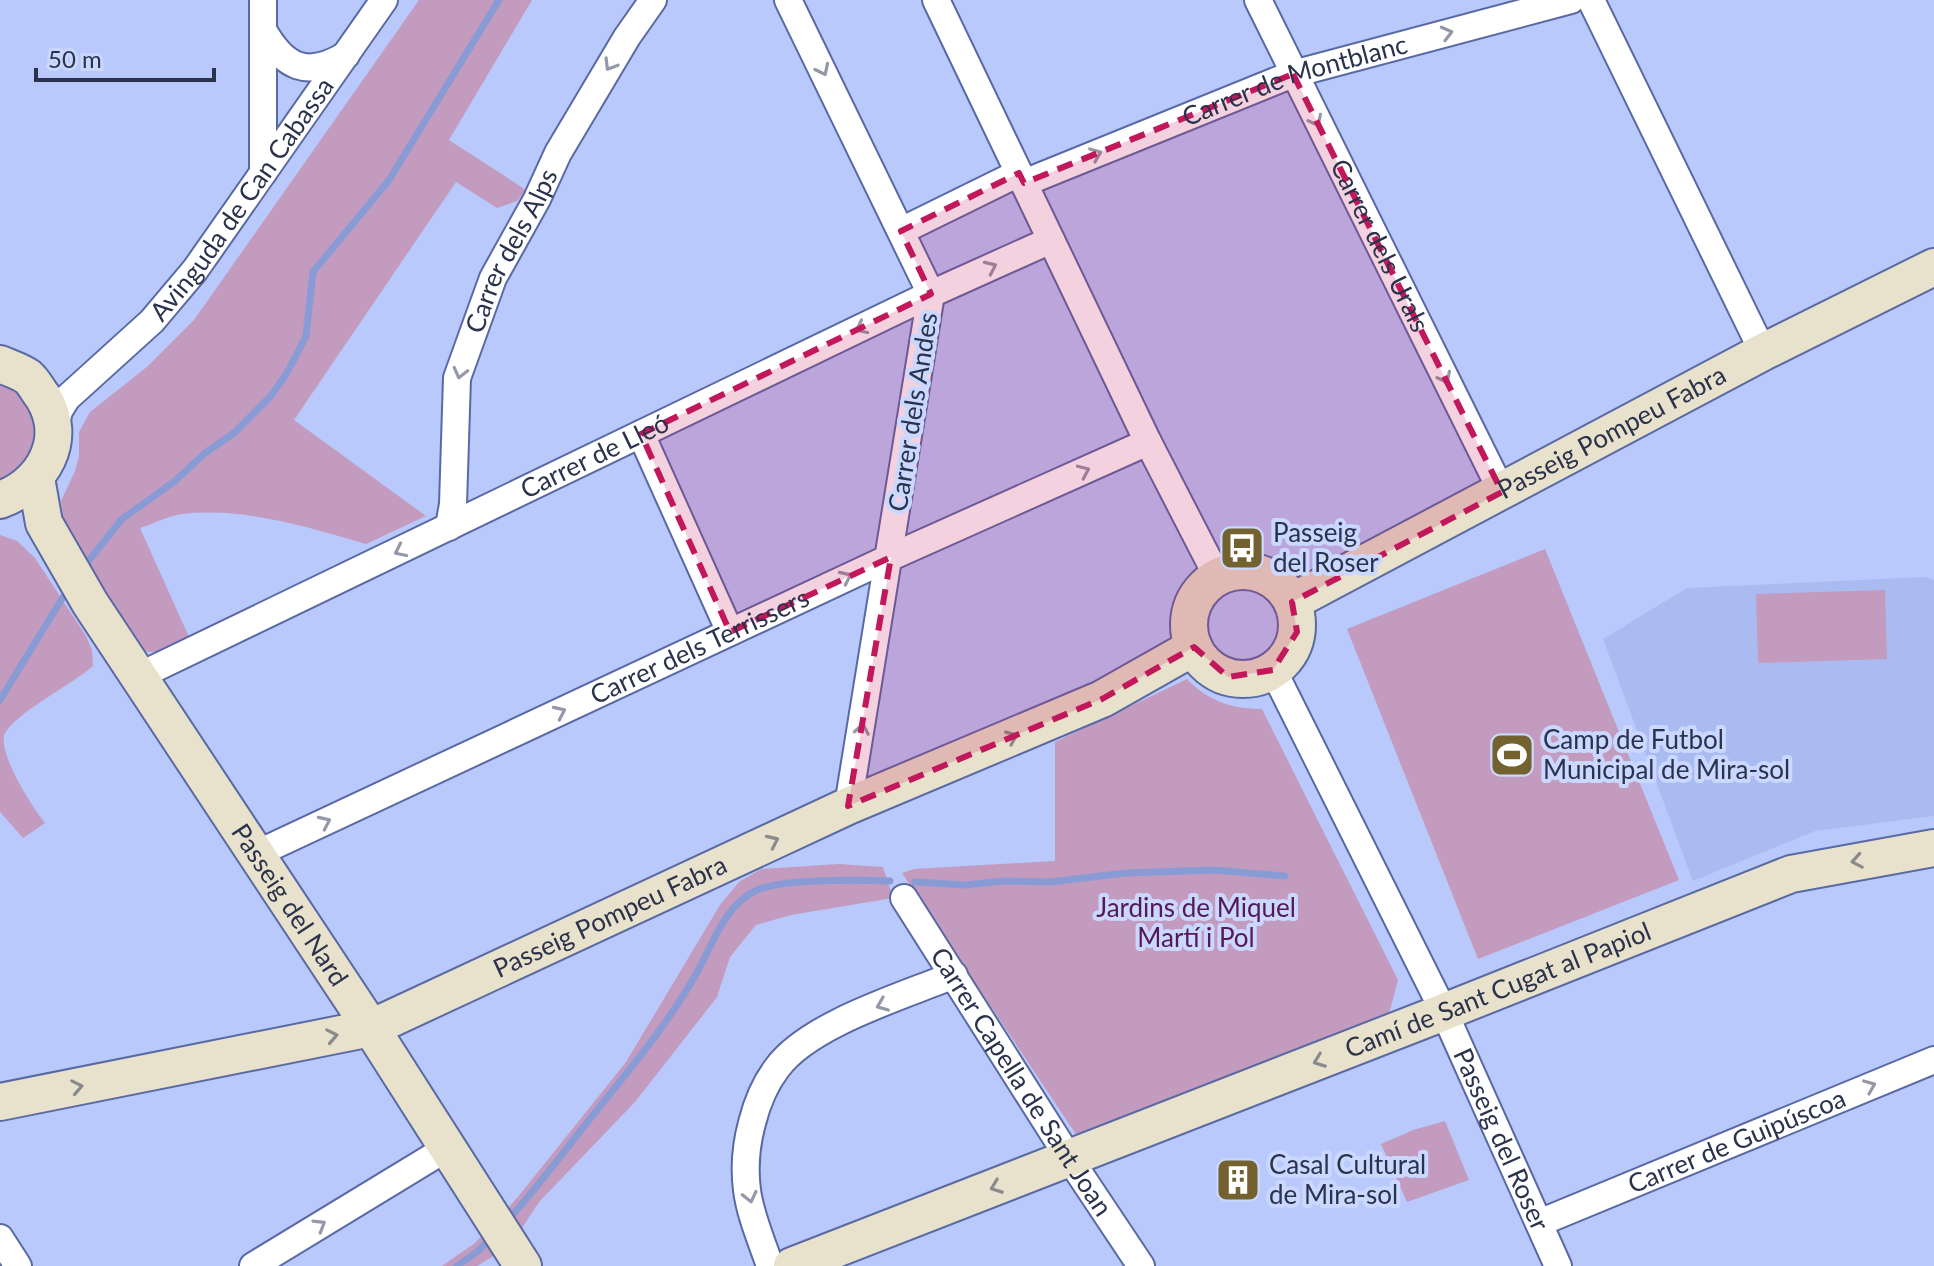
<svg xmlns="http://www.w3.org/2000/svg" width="1934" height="1266" font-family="Lato,sans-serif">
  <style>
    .built { fill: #aabbf2 }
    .green { fill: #c39bbe }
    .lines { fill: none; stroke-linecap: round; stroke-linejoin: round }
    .stream { stroke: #899bd5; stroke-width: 7 }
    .street-casing { stroke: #5969a3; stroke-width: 30 }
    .secondary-casing { stroke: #5969a3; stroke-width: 40 }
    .street { stroke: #fff; stroke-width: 26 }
    .secondary { stroke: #e8e1cb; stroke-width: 36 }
    .oneway { stroke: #9598a6 }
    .oneway2 { stroke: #8a8a8c }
    .marked { fill: #c2185b; fill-opacity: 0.2; stroke: #c2185b; stroke-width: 6; stroke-dasharray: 16 10; stroke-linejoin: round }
    .labels { text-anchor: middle; stroke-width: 8; stroke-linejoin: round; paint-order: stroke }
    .street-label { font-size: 26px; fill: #2b324c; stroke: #cad7fe }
    .poi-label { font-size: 26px; fill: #2b324c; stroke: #cad7fe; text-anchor: start }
    .park-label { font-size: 26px; fill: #571953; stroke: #cad7fe }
  </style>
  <rect width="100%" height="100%" fill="#b9c9fc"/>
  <path class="built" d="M1925,577L1934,580V816L1815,831L1693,881L1603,639L1687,588Z"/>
  <g class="green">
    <path d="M419,0H532L449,140L526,190L517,201L497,208L456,182L294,420L426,516L366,544C307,527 244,507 182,514C168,516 153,524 140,528L189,637C173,645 158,658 140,649L64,533L61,501L75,471L79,456V432L90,412L148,366L194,320Z"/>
    <path d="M0,382C32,396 49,441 22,468C16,474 7,478 0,483Z"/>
    <path d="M0,535L17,541L35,558L86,636L92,650L93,666C73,684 13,714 4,735C0,757 31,805 45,823L23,838L0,812Z"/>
    <path d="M1545,549L1679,880L1478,959L1347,629Z"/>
    <path d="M1885,590L1887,659L1758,663L1756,594Z"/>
    <path d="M1187,679C1208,701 1232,709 1262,709L1398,980L1389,1014L1077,1136L902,873L914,869L1055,861V742Z"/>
    <path d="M839,864L883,867L893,898L791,915L756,925L730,957L717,997L635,1102L539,1202L510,1246L477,1266H442L475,1243L517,1198L626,1062L720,905L739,882L761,869Z"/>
    <path d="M1445,1121L1469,1180L1407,1202L1381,1144L1413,1130Z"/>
  </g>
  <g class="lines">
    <g class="stream">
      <path d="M82,569L122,519L175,481L205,453L234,433L270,397L287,373L306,336L313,272L389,180L499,0"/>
      <path d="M0,700L68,589"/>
      <path d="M915,882L965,885L1004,881L1050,882L1126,873L1214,870L1285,876"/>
      <path d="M508,1220C535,1190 560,1157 585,1125C625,1075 669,1024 700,967C714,940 727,903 757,890C786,878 857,880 890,881"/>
      <path d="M457,1266L478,1251L491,1238"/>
    </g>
    <g class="street-casing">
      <g id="street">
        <path d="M263,0V173"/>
        <path d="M788,0L931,294L848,806"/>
        <path d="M936,0L1148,442L1218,578"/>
        <path id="s1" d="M1258,0L1502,492"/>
        <path d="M1591,0L1763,352"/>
        <path d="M263,30C284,67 306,79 346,55"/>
        <path id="s2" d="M1024,183L1293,74L1571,0"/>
        <path d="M901,231L1019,173"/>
        <path id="s3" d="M54,431L59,411L67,398L152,321L195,270L384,0"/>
        <path d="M641,434L730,632"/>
        <path id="s4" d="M449,527L453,504L457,378L493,278L537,199L558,153L627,37L653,0"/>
        <path id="s5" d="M1273,670L1444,1012L1558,1266"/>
        <path id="s6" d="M139,676L931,294L1051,240"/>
        <path id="s7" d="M254,855L891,557L1148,442"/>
        <path id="s8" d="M904,898L1069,1158L1141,1266"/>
        <path id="s9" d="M1539,1223L1934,1060"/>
        <path d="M0,1238L18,1266"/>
        <path d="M253,1266L447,1148"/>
        <path d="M770,1266C762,1242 750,1215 747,1190C744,1167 746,1145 752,1123C757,1103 764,1085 777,1068C809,1024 903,996 954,975"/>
      </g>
    </g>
    <g class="secondary-casing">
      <g id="secondary">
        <path d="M0,364C9,368 20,371 28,377C34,382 38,391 43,397C69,440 43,484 0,500"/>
        <path id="s10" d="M36,478L44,523L90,603L371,1028L523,1266"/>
        <circle cx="1243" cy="625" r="54"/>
        <path id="s11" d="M1292,602L1763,352L1934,267"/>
        <path id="s12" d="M0,1102L371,1028L848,806L1102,699L1194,647"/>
        <path id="s13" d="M792,1266L1444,1012L1791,874L1934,848"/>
      </g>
    </g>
    <use href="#street" class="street"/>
    <use href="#secondary" class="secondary"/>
  </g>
  <defs><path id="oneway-chevron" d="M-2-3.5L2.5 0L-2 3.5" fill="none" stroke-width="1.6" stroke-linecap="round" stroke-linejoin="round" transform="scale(2)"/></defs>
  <g class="oneway">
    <use href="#oneway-chevron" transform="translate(1447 33) rotate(-15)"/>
    <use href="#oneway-chevron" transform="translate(610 65) rotate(121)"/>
    <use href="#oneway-chevron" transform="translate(823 70) rotate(64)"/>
    <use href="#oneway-chevron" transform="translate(1316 121) rotate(63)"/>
    <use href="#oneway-chevron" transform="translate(1096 154) rotate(-22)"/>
    <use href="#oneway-chevron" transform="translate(991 267) rotate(-25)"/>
    <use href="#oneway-chevron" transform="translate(861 328) rotate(154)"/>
    <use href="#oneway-chevron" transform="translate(460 373) rotate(104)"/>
    <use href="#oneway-chevron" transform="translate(1445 378) rotate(63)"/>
    <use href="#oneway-chevron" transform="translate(1084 471) rotate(-24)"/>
    <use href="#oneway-chevron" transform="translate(400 551) rotate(154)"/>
    <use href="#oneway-chevron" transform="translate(846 577) rotate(-25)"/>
    <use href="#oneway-chevron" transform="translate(560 712) rotate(-25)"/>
    <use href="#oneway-chevron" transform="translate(862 729) rotate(-80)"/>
    <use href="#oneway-chevron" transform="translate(325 822) rotate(-25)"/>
    <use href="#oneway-chevron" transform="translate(882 1005) rotate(158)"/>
    <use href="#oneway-chevron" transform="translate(1870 1086) rotate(-22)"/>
    <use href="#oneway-chevron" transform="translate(750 1197) rotate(77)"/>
    <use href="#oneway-chevron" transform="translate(320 1225) rotate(-31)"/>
  </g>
  <g class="oneway2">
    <use href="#oneway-chevron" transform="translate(1012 737) rotate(-23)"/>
    <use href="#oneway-chevron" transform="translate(773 841) rotate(-25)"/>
    <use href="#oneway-chevron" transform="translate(1857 861) rotate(170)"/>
    <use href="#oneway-chevron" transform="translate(332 1036) rotate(-11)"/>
    <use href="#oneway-chevron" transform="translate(1319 1061) rotate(159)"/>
    <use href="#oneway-chevron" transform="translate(77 1087) rotate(-11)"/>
    <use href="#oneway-chevron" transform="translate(996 1187) rotate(159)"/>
  </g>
  <path class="marked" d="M1293,74L1502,492L1292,602L1297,632L1273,670L1228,677L1194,647L1102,699L848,806L891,557L730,632L641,434L931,294L901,231L1019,173L1024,183Z"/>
  <defs>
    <g id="bus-square" transform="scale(2.3)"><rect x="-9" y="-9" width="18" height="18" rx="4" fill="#736230" stroke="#cad7fe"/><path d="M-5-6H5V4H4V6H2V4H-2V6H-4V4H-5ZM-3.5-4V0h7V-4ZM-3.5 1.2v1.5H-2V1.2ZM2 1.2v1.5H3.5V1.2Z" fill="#fff"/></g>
    <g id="stadium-square" transform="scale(2.3)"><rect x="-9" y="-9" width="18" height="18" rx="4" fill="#736230" stroke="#cad7fe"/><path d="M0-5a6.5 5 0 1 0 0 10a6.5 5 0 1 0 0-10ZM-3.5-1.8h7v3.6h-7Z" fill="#fff"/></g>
    <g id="building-square" transform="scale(2.3)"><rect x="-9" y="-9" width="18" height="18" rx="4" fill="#736230" stroke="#cad7fe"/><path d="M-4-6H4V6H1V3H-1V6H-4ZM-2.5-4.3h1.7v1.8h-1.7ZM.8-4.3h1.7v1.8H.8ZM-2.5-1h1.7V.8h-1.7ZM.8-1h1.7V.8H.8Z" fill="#fff"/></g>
  </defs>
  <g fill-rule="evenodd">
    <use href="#bus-square" x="1242" y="548"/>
    <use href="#stadium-square" x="1512" y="755"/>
    <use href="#building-square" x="1238" y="1180"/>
  </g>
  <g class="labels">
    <g class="street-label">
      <text dy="9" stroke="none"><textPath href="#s2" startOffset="290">Carrer de Montblanc</textPath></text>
      <text dy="9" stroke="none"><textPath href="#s3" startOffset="302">Avinguda de Can Cabassa</textPath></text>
      <text dy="9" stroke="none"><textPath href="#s1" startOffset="274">Carrer dels Urals</textPath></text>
      <text dy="9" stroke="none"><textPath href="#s4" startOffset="288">Carrer dels Alps</textPath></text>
      <text transform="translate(913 412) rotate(-81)" y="9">Carrer dels Andes</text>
      <text dy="9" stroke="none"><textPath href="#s11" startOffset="362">Passeig Pompeu Fabra</textPath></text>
      <text dy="9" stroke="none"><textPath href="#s6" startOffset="506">Carrer de Lleó</textPath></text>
      <text dy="9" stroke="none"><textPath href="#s7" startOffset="492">Carrer dels Terrissers</textPath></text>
      <text dy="9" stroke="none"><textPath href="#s10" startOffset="500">Passeig del Nard</textPath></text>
      <text dy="9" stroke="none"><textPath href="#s12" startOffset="642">Passeig Pompeu Fabra</textPath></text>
      <text dy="9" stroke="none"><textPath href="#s13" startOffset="758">Camí de Sant Cugat al Papiol</textPath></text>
      <text dy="9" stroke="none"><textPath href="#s8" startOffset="218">Carrer Capella de Sant Joan</textPath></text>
      <text dy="9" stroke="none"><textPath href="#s5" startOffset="522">Passeig del Roser</textPath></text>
      <text dy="9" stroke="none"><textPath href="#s9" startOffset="214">Carrer de Guipúscoa</textPath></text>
    </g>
    <g class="poi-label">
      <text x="1273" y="542">Passeig<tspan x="1273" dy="30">del Roser</tspan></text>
      <text x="1543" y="749">Camp de Futbol<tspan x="1543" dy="30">Municipal de Mira-sol</tspan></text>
      <text x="1269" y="1174">Casal Cultural<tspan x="1269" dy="30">de Mira-sol</tspan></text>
    </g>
    <g class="park-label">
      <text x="1196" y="917">Jardins de Miquel<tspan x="1196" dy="30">Martí i Pol</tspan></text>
    </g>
  </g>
  <path d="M36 68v12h178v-12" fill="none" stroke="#2b324c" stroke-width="4"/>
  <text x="48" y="68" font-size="24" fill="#2b324c" stroke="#cad7fe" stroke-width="6" paint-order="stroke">50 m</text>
</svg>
